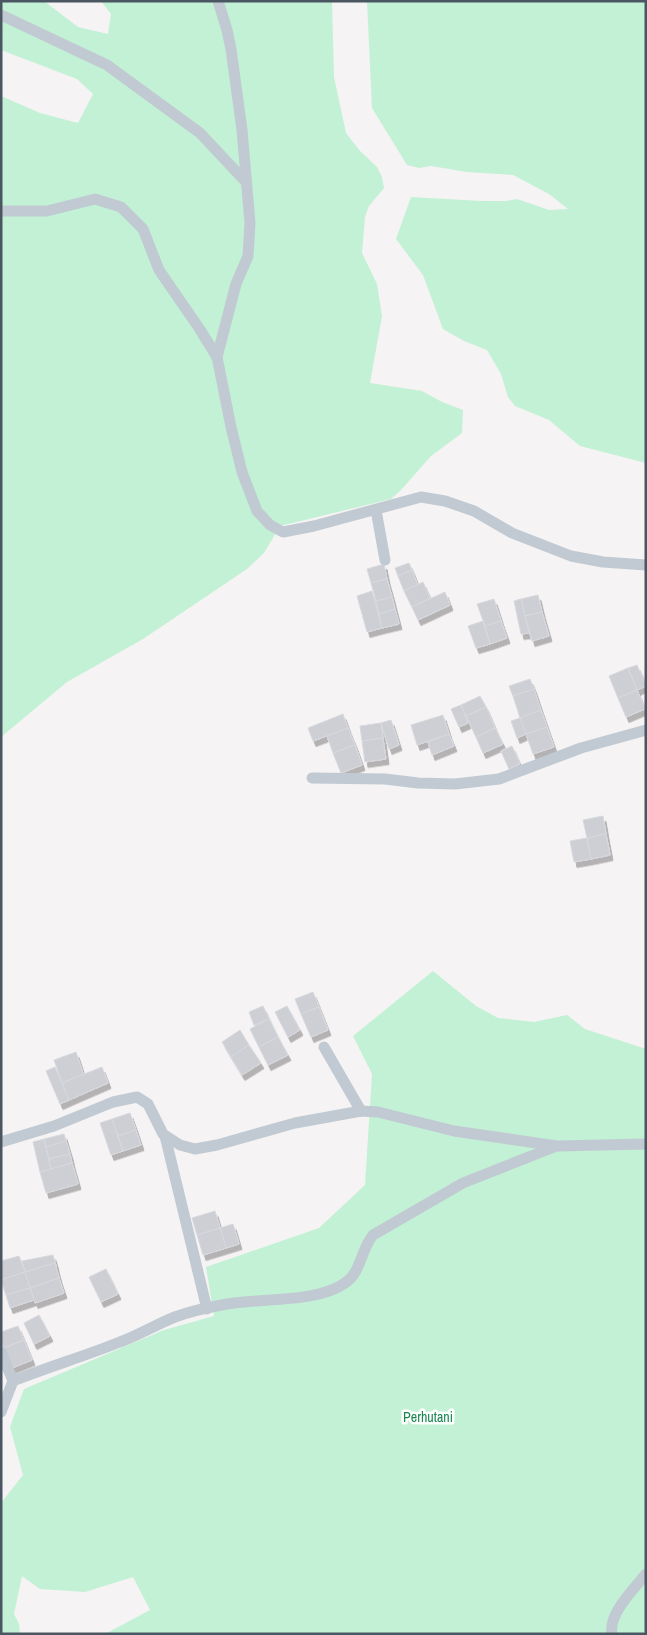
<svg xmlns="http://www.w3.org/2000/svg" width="647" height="1635" font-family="'Archivo Narrow',sans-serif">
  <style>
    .green { fill: #c3f1d5 }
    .building { fill: #cdcfd5; stroke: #d7d9de; filter: url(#shadow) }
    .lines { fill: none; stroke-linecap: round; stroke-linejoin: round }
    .minor { stroke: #c1cad2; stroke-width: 11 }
    .labels { text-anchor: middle; stroke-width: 5; stroke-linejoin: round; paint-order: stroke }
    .park-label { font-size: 14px; fill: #17864f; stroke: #fff }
  </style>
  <defs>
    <filter id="shadow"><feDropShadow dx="3" dy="5.5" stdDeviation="0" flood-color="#0004"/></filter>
  </defs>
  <rect width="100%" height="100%" fill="#f5f3f3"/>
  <g class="green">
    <path d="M1,1H44L78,27L108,34L111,14L101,1H332L334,77L346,133L360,151L377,167L382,177L384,188L369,206L365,217L362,253L377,284L382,316L370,383L422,391L442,402L463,410L462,433L431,456L401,490L391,499L280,526L264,553L247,569L143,639L67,682L1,737V96L40,113L78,123L93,94L77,79L1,50Z"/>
    <path d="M367,1H646V463L580,446L549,420L515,406L508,397L501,374L487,350L464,341L443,329L423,275L396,239L411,197L482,201H506L517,199L549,210L568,209L549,194L513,175L467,172L431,166L419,168L407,165L372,108Z"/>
    <path d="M433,971L476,1006L498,1018L534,1022L567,1015L585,1029L646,1049V1634H105L150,1610L133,1577L85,1592L40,1589L22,1576L14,1614L19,1624L20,1634H1V1503L23,1475L10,1427L24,1389L164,1330L214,1316L206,1267L319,1228L365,1185L372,1074L353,1036Z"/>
  </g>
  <g class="building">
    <path d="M409,563L412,570L398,576L395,568Z"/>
    <path d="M384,564L387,579L371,583L367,569Z"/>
    <path d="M412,570L418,586L404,591L398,576Z"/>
    <path d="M387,579L392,597L376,601L371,583Z"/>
    <path d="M423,582L430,598L412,607L404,591Z"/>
    <path d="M372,591L382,628L367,632L357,596Z"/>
    <path d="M445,592L450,605L418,620L412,607Z"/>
    <path d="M538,595L542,612L525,616L521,599Z"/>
    <path d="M392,597L395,609L379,614L376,601Z"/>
    <path d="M494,599L501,621L485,626L477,604Z"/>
    <path d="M521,599L529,633L521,634L514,601Z"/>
    <path d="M395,609L399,624L382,628L379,614Z"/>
    <path d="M542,612L549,636L532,641L525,616Z"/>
    <path d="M483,621L490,644L476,648L468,626Z"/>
    <path d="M501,621L507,638L490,644L485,626Z"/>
    <path d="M637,665L646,686L637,690L628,668Z"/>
    <path d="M628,668L637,690L618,698L609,676Z"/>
    <path d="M530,679L534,689L513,696L509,686Z"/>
    <path d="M534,689L541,710L520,718L513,696Z"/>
    <path d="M637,690L645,709L626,717L618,698Z"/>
    <path d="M480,696L486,707L466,716L461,705Z"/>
    <path d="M461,705L468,723L459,727L451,709Z"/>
    <path d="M486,707L495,728L476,737L466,716Z"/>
    <path d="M541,710L547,727L526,734L520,718Z"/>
    <path d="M343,714L348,728L313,741L308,728Z"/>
    <path d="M443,715L449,734L417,745L411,725Z"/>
    <path d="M520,718L526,734L517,738L511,721Z"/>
    <path d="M391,720L399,745L389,749L381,723Z"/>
    <path d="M381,723L383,738L362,741L360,726Z"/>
    <path d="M547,727L554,747L533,754L526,734Z"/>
    <path d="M348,728L355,745L333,753L327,736Z"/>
    <path d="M495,728L503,744L483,753L476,737Z"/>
    <path d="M449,734L454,746L432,755L428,742Z"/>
    <path d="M383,738L386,759L365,762L362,741Z"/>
    <path d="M355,745L362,765L341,773L333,753Z"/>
    <path d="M512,746L520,764L509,769L501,751Z"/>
    <path d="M603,816L606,834L587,838L583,820Z"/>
    <path d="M606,834L610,855L591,859L587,838Z"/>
    <path d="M587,838L591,859L574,862L570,841Z"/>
    <path d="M313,992L319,1007L301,1014L295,999Z"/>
    <path d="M263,1006L269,1019L254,1025L249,1012Z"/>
    <path d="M287,1006L300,1030L288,1037L275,1012Z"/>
    <path d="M319,1007L328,1030L311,1037L301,1014Z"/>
    <path d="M269,1019L278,1037L259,1047L250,1029Z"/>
    <path d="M240,1030L249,1045L231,1057L222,1042Z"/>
    <path d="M278,1037L288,1055L268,1065L259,1047Z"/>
    <path d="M249,1045L261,1063L242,1075L231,1057Z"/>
    <path d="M76,1052L84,1076L62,1083L54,1060Z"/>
    <path d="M55,1067L69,1100L60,1104L46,1071Z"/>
    <path d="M102,1067L108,1083L69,1100L62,1083Z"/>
    <path d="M130,1113L136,1130L118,1136L112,1119Z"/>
    <path d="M112,1119L123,1151L111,1155L100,1123Z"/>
    <path d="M136,1130L141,1145L123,1151L118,1136Z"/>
    <path d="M64,1134L66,1141L46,1147L44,1139Z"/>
    <path d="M44,1139L51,1169L40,1172L33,1142Z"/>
    <path d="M66,1141L70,1154L49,1159L46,1147Z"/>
    <path d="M70,1154L72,1163L51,1169L49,1159Z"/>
    <path d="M72,1163L78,1184L46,1193L40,1172Z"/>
    <path d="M215,1211L220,1228L197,1235L192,1218Z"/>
    <path d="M233,1224L239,1244L226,1248L220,1228Z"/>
    <path d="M220,1228L226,1248L203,1255L197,1235Z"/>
    <path d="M53,1255L56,1266L25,1272L22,1261Z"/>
    <path d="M19,1256L25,1272L1,1280V1261Z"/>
    <path d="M55,1263L59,1278L30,1288L25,1272Z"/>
    <path d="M106,1269L118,1294L101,1302L89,1277Z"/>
    <path d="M25,1272L30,1288L6,1295L1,1280Z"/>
    <path d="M59,1278L64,1293L35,1303L30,1288Z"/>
    <path d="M30,1288L34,1300L10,1308L6,1295Z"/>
    <path d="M39,1315L50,1336L34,1344L24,1323Z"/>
    <path d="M18,1326L24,1340L4,1348L1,1342V1332Z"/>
    <path d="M24,1340L32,1360L12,1368L4,1348Z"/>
  </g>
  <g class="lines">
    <g class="minor">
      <path d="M218,1L227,30L231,49L242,130L250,223L248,256L236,284L217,357L231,427L242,472L257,511L270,525L283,532L314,526L421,497L445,501L474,511L512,533L571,556L603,562L646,565"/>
      <path d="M1,15L107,65L200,133L246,182"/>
      <path d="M1,211H47L95,199L121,207L143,229L159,270L199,328L217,357"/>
      <path d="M376,510L385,560"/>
      <path d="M312,778L385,779L418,783L455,784L499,779L581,748L646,730"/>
      <path d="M324,1047L361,1111"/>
      <path d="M165,1136L207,1309"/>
      <path d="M1,1142L54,1126L113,1102L137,1097L148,1104L163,1134L180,1145L195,1149L217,1145L295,1123L361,1111L378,1112L454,1131L557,1146L646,1144"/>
      <path d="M1,1352L13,1381"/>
      <path d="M1,1412L13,1381C48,1367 85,1356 120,1342C139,1335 157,1324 175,1317C191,1311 210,1307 227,1304C261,1298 317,1303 345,1283C361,1273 361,1249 373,1235L463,1183L554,1147"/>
      <path d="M612,1634C608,1614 634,1589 646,1574"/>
    </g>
  </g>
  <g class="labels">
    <g class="park-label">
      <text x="428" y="1422">Perhutani</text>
    </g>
  </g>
  <rect width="647" height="1635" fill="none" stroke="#4a5661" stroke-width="5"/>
</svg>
